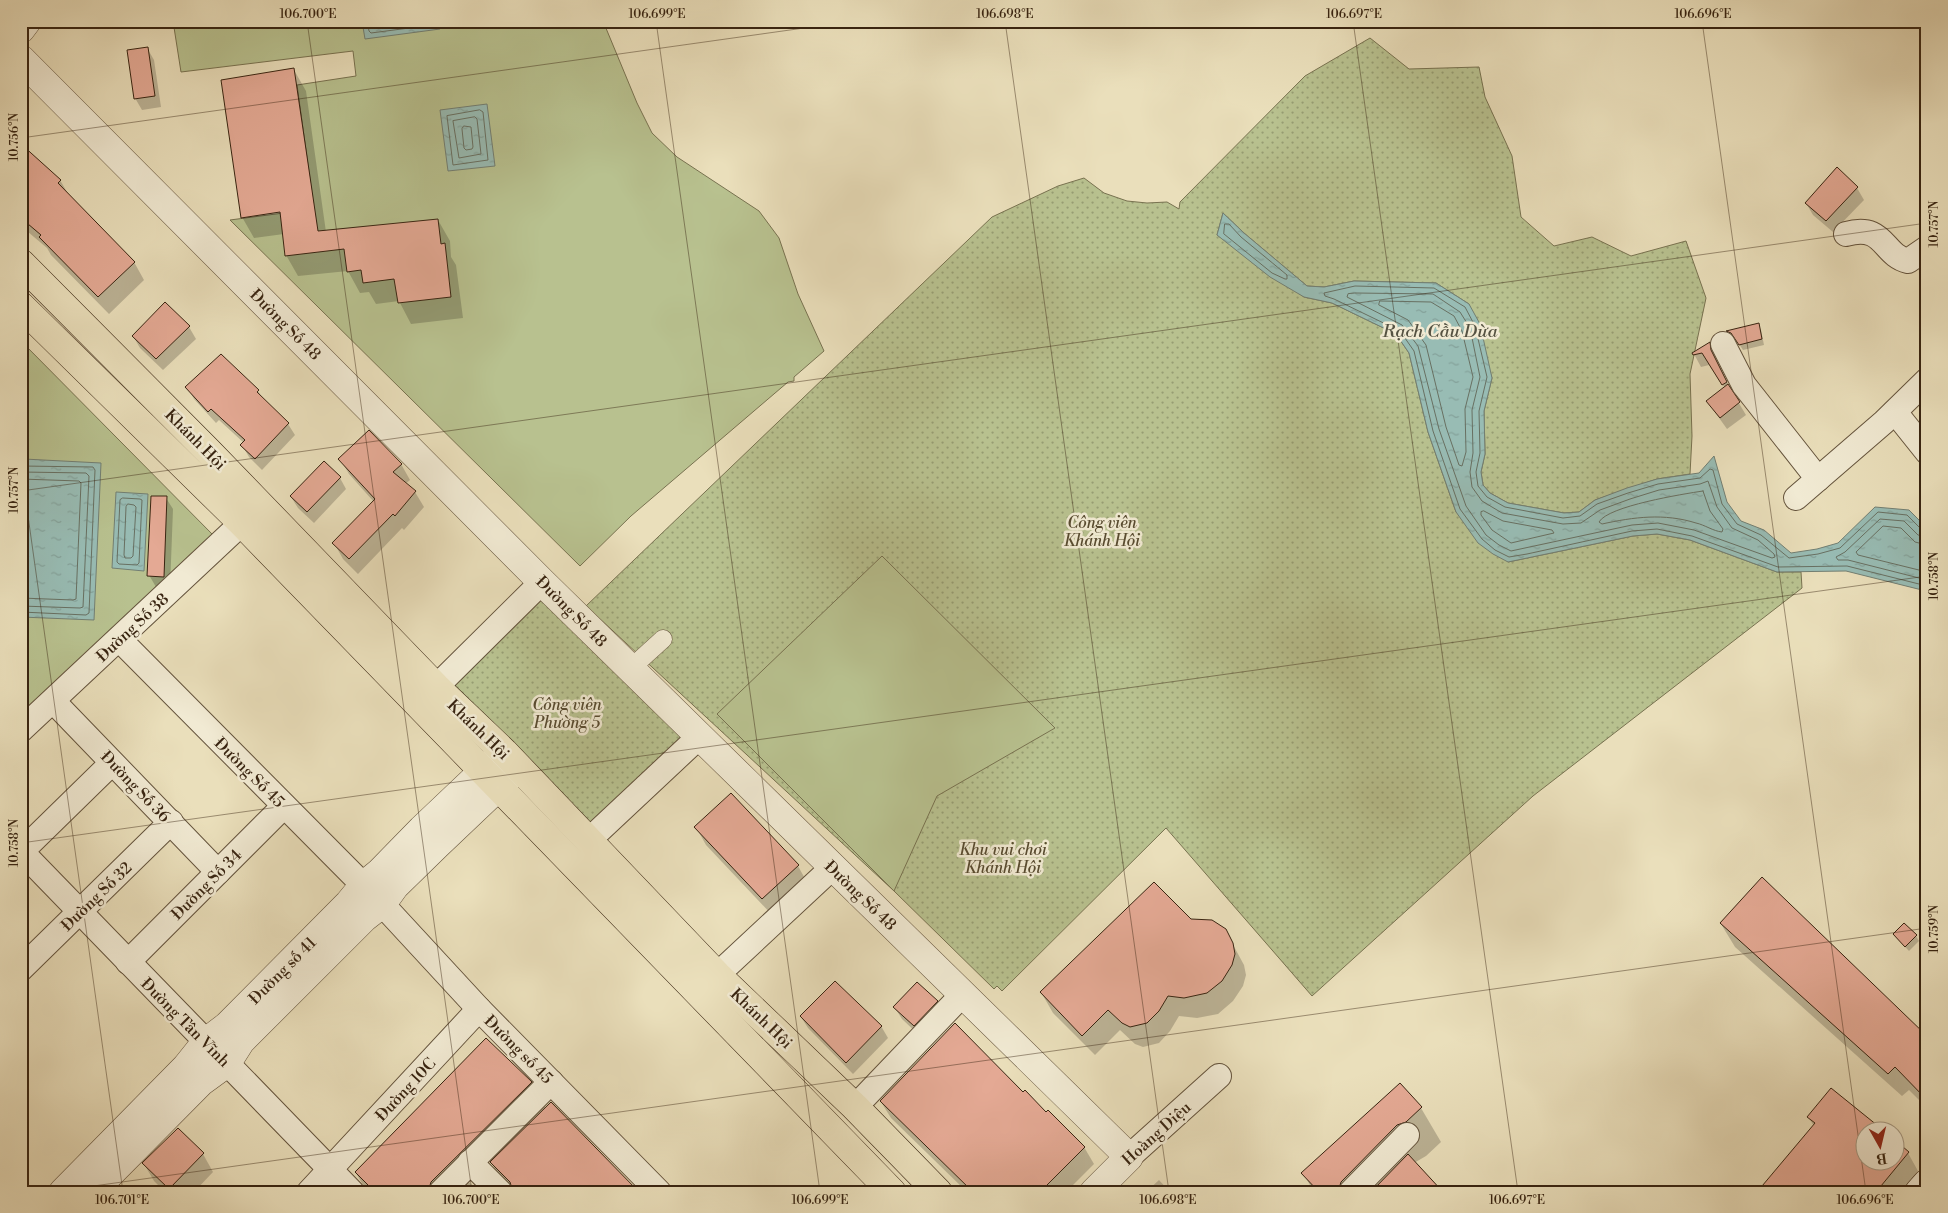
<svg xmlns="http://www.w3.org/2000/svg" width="1948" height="1213" font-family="'Libre Bodoni',serif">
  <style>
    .grass { fill: url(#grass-dots); stroke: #787250 }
    .pitch { fill: #b8c18f; stroke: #787250 }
    .water { fill: url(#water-ripples); stroke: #727f73 }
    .shadow { fill: #0003 }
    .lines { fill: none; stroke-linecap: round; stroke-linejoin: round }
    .shore { stroke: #687062; stroke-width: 1 }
    .building { fill: #e4a994; stroke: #382411 }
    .pedestrian-casing { stroke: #64533c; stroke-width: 19 }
    .minor-casing { stroke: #64533c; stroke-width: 26 }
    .tertiary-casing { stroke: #64533c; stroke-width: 29 }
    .secondary-casing { stroke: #382411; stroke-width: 29 }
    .primary-casing { stroke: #382411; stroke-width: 29 }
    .pedestrian { stroke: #f1ead3; stroke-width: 18 }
    .minor { stroke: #f1ead3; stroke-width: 24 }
    .tertiary { stroke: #f1ead3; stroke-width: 28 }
    .secondary { stroke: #f1ead3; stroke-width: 28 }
    .primary { stroke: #eadfbb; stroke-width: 28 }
    .ticks { fill: none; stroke: #382411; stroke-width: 1; stroke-opacity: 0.45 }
    .labels { text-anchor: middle; stroke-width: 5; stroke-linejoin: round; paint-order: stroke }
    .street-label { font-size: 16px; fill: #382411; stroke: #f1ead3 }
    .park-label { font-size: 16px; font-style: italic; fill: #584b30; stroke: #f1ead3 }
    .water-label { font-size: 18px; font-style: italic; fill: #555242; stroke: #f1ead3 }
    .neatline { fill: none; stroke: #382411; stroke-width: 2 }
    .ticks-label { font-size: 12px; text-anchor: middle; fill: #382411 }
  </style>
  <defs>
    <pattern id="grass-dots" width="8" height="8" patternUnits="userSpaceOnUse" patternTransform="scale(1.25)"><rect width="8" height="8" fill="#b8c18f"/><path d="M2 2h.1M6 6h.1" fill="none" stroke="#979d73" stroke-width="1.8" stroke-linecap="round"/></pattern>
    <pattern id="water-ripples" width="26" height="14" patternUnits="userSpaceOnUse" patternTransform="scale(1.25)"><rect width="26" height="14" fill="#98bcb4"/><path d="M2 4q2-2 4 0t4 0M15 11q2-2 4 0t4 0" fill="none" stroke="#84a19a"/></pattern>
  </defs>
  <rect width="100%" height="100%" fill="#eadfbb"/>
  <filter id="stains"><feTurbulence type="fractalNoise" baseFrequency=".004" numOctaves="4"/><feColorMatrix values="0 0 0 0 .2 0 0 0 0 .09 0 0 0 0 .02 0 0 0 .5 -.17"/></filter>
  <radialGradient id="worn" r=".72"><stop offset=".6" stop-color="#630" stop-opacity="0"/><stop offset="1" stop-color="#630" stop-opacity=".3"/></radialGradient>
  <g class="grass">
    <path d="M1370,38L1409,69L1479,67L1485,97L1512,156L1521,217L1554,246L1592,237L1631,256L1686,241L1706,298L1690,374L1692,436L1690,474L1657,479L1595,500L1579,512L1564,513L1508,503L1490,493L1483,485L1481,472L1485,454L1484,411L1492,378L1469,304L1436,283L1354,281L1324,287L1307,286L1244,233L1223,213L1217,235L1304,297L1332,303L1396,334L1409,353L1428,432L1456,512L1508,562L1633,536L1657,534L1690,540L1777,572H1801L1802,588L1533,796L1312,996L1166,828L1002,991L997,986L994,989L894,891L586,606L992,217L1058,186L1084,178L1104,193L1127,201L1147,203L1167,202L1179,209L1180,202L1305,76Z"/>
    <path d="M543,591L690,734L587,832L445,692Z"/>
  </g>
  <g class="pitch">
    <path d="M173,21H603L637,103L652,133L677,157L759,211L779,238L798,294L824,351L794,377V381L788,382L631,516L580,566L230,220L314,209L297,85L356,76L353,51L181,72Z"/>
    <path d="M22,342L215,537L21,714V343Z"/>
    <path d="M882,556L1055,728L937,796L894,891L717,714Z"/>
  </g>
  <g class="water">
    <path d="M362,21H439L440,29L365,39Z"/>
    <path d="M487,104L495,166L448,171L440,110Z"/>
    <path d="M1223,213L1244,233L1307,286L1324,287L1354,281L1436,283L1469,304L1480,324L1492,378L1484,411L1485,454L1481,472L1483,485L1490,493L1508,503L1564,513L1579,512L1595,500L1627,488L1657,479L1699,473L1714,456L1727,502L1741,521L1764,530L1791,553L1817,549L1838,543L1875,507L1909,510L1927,528V596L1922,590L1846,571L1777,572L1690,540L1657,534L1633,536L1508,562L1493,554L1478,543L1456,512L1428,432L1409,353L1396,334L1332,303L1304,297L1270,277L1217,235Z"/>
    <path d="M24,459L101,463L94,620L21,617V520Z"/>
    <path d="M116,492L148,494L144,571L112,568Z"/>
  </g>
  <g class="shadow">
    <path d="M147,48L154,60L161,107L142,110L135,98Z"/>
    <path d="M294,70L306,91L326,232L438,220L450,241L451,257L456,265L463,318L411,324L399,301L376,304L369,292L360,293L348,271L298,276L286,255L284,234L254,238L242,217Z"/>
    <path d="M21,145L60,180L70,197L134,262L144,280L109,314L51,255L47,248L21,226Z"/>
    <path d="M1837,169L1857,188L1864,200L1833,232L1813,215L1806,203Z"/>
    <path d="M1758,325L1761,330L1764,345L1743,350L1735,338L1731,336L1728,331Z"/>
    <path d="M189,327L196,339L163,370L140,348L133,336Z"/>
    <path d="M21,339L29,352L21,360Z"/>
    <path d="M1709,344L1731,390L1746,415L1727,429L1707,401L1725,388L1709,365L1701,367L1694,354Z"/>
    <path d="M187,387L258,391L263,399L288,424L295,435L262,470L249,457L242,445L244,443L219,420L216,423L194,399Z"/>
    <path d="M340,459L401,464L410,480L405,484L415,492L424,507L404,530L402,528L358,574L343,559L334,543L374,502L349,474Z"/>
    <path d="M340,478L346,489L314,523L298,508L291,497Z"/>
    <path d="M166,498L173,509L170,588L156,587L149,575Z"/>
    <path d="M21,727L29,740L21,749Z"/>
    <path d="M696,827L798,866L808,884L773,916L706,845Z"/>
    <path d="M1190,920L1225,930L1244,965L1246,975L1243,986L1233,1001L1218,1014L1197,1018L1179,1016L1170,1031L1159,1043L1143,1047L1135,1044L1120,1030L1095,1055L1053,1013L1041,992Z"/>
    <path d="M1721,924L1927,1039V1108L1909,1090L1902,1096L1735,947Z"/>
    <path d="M1894,935L1916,936L1919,941L1909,951Z"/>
    <path d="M937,1002L943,1013L921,1037L902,1019L895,1008Z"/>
    <path d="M801,1017L881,1026L888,1038L853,1074L808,1028Z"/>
    <path d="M531,1083L546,1109L638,1192H510L490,1161L469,1182L479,1192H367L356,1173Z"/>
    <path d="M1400,1084L1421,1108L1441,1142L1426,1156L1414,1163L1442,1192H1314L1303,1173Z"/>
    <path d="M1831,1090L1881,1130H1866V1160H1896V1143L1908,1153L1918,1171L1901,1192H1758L1814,1126L1808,1117Z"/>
    <path d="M1023,1093L1084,1147L1094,1164L1066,1192H967L891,1118L881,1102Z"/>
    <path d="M178,1130L203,1154L213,1172L194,1192H165L154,1181L144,1164Z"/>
    <path d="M1159,1180L1170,1192H1146Z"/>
    <path d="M1218,1186L1221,1192H1209Z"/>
  </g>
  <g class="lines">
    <g class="shore">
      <path d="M367,21L369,31L371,33L432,25L434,21"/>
      <path d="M480,110L483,112L488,160L453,165L447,116Z"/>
      <path d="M475,117L477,119L481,154L459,158L453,121Z"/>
      <path d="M464,126L471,127L473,147L472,149L466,150L464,148L462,129Z"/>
      <path d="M1225,224H1229L1241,237L1287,275V279H1285L1272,273L1224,234Z"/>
      <path d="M1355,293L1433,294L1460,312L1470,328L1480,377L1472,410L1473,453L1470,472L1472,487L1482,501L1502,513L1563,524L1581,523L1600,510L1630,499L1659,490L1700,484L1708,481L1717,507L1732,528L1758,540L1774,554L1775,557L1772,558L1694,530L1658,523L1632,525L1511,551L1499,545L1486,535L1466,506L1439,429L1418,346L1402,325L1347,297L1348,294Z"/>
      <path d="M1380,301L1431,302L1454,316L1462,331L1473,377L1465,409L1466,452L1462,466L1459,465L1446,427L1426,345L1408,320L1379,305Z"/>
      <path d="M21,466L93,467L95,470L89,613L86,615L21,612"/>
      <path d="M21,472L86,473L89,476L83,607L80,608L21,606"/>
      <path d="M21,479L79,481L81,483L76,599L73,600L21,598"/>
      <path d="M1703,491L1710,511L1723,529L1722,532C1713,531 1705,525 1696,523C1664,513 1634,517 1602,524L1599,522C1608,506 1683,494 1703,491Z"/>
      <path d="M123,498L140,499L142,500L139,563L137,565L119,564L117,562L120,500Z"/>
      <path d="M128,504L134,505L136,507L133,556L131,558H125L124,555L126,507Z"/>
      <path d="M1484,511L1503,521L1552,530L1554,533L1511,543L1492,530L1481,515V512Z"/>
      <path d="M1927,531L1922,530L1907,515L1878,512L1840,548L1818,554L1789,558L1761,535L1737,524L1722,504L1713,470L1710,469L1700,478L1658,484L1628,493L1597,504L1580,516L1563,518L1505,507L1487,497L1478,486L1476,472L1480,453L1479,411L1487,377L1475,326L1465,307L1434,288L1355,286L1324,293L1325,296L1334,299L1400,331L1414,351L1433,431L1460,509L1482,539L1495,550L1509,557L1527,554L1632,531L1657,529L1692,536L1778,567L1847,566L1923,585L1927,588"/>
      <path d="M1927,537L1918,535L1904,521L1880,519L1845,552L1836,557L1838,560H1848L1927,580"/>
      <path d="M1927,545L1915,542L1901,528L1883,526L1856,552L1858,555L1927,572"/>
    </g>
  </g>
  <g class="building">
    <path d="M148,47L155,96L134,99L127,50Z"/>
    <path d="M294,68L318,231L438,219L441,244L445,243L451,297L398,303L394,279L363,283L361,270L347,272L344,249L285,256L280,212L241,218L221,80Z"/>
    <path d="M21,144L61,180L58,183L135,262L98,297L39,237L41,235L21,218Z"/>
    <path d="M1837,167L1858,187L1826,221L1805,203Z"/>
    <path d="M165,302L190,326L156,359L132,336Z"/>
    <path d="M1759,323L1762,339L1739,345L1731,333L1726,331Z"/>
    <path d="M1710,342L1711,350L1727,382L1722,385L1702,353L1693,355L1692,353Z"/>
    <path d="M221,354L259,390L257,392L289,423L255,459L240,445L245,440L211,409L208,412L185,387Z"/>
    <path d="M1728,384L1740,402L1720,418L1706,401Z"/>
    <path d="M369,430L402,464L393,472L416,491L395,516L393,514L349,559L332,543L375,499L338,459Z"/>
    <path d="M324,461L341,477L307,512L290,496Z"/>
    <path d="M151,496H167L164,577L147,576Z"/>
    <path d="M731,793L799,865L762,899L694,827Z"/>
    <path d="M1762,877L1927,1036V1100L1895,1067L1888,1074L1720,923Z"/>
    <path d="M1154,882L1191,919L1212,920L1226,929L1233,943L1235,954L1232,965L1222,981L1207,993L1184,998L1168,996L1159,1011L1147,1023L1130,1027L1122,1023L1108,1010L1082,1036L1040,992Z"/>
    <path d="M1904,923L1917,935L1905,947L1893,934Z"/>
    <path d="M835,981L882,1026L846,1063L800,1016Z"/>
    <path d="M917,982L938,1001L914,1026L893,1007Z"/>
    <path d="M955,1023L1023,1092L1025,1090L1046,1112L1048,1110L1085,1147L1040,1192H973L880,1101Z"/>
    <path d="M486,1038L532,1082L431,1182L428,1192H375L355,1172Z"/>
    <path d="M1400,1083L1422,1107L1406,1122L1397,1125L1341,1182L1338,1192H1319L1301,1173Z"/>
    <path d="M1831,1088L1883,1130H1866V1160H1896V1141L1909,1152L1876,1192H1757L1815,1123L1807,1117Z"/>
    <path d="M551,1102L639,1192H513L510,1182L490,1162Z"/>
    <path d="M178,1128L204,1153L169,1189L142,1163Z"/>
    <path d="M1408,1154L1443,1192H1371Z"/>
  </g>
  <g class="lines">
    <g class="pedestrian-casing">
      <path id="pedestrian" d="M630,669L663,639"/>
    </g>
    <g class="minor-casing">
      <g id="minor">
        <path d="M1846,234C1885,223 1882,255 1908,261L1927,248"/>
        <path d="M1723,344L1744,385L1818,479"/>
        <path d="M1895,412L1927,452"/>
        <path d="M1796,498L1884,422L1927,380"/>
        <path d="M119,639L382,904L479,1009L659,1192"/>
        <path d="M436,687L542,582"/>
        <path d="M53,701L218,872"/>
        <path d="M21,730L242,523"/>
        <path d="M589,840L700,736"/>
        <path d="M21,851L352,1192"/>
        <path d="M21,852L112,763"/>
        <path d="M128,962L284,806"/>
        <path d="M21,969L171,822"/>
        <path d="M717,975L833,867"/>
        <path d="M855,1107L963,994"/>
        <path d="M1129,1157L1219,1076"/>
        <path d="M470,1162L500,1192"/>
        <path d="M309,1192L479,1009"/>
        <path d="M441,1192L551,1082"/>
        <path d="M1351,1192L1407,1135"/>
      </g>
    </g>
    <g class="tertiary-casing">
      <g id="tertiary">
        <path d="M21,29L27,21"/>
        <path d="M21,59L542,582L1129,1157L1094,1192"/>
        <path d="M63,1192L186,1067L206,1042L227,1026L349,903L363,886L380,872L422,829L500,755"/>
        <path d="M92,1192L201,1082L227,1063L241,1041L364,918L382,904L395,886L437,845L516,770"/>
      </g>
    </g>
    <g class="secondary-casing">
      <path id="secondary" d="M1919,1192L1927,1183"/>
    </g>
    <g class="primary-casing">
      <g id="primary">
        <path d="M21,263L208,451L436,687L504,752L717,975L855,1107L938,1192"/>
        <path d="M21,306L242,523L892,1192"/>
      </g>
    </g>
    <use href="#pedestrian" class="pedestrian"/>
    <use href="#minor" class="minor"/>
    <use href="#tertiary" class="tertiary"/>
    <use href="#secondary" class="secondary"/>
    <use href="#primary" class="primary"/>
  </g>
  <path class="ticks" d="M307,21L472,1192M656,21L820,1192M1005,21L1169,1192M1353,21L1518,1192M1702,21L1866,1192M21,138L854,21M21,466L123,1192M21,491L1927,223M21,843L1927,576M51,1192L1927,928"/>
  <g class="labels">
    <g class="street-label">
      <text transform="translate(286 324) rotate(45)" y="6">Đường Số 48</text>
      <text transform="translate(196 439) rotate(45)" y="6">Khánh Hội</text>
      <text transform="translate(572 611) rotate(45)" y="6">Đường Số 48</text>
      <text transform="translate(132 627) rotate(-43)" y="6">Đường Số 38</text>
      <text transform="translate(479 729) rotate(44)" y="6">Khánh Hội</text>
      <text transform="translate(250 772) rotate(45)" y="6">Đường Số 45</text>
      <text transform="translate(136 786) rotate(46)" y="6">Đường Số 36</text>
      <text transform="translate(206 884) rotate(-45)" y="6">Đường Số 34</text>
      <text transform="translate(861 895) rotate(44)" y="6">Đường Số 48</text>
      <text transform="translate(96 896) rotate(-44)" y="6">Đường Số 32</text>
      <text transform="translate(282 970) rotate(-45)" y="6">Đường số 41</text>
      <text transform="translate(762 1018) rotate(44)" y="6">Khánh Hội</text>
      <text transform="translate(186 1022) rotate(45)" y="6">Đường Tân Vĩnh</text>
      <text transform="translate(519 1049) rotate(45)" y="6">Đường số 45</text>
      <text transform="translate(405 1089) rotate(-47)" y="6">Đường 10C</text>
      <text transform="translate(1156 1133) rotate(-42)" y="6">Hoàng Diệu</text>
    </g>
    <g class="park-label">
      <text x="1102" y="528">Công viên<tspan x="1102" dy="18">Khánh Hội</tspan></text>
      <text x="567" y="710">Công viên<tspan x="567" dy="18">Phường 5</tspan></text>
      <text x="1003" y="855">Khu vui chơi<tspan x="1003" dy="18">Khánh Hội</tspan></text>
    </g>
    <g class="water-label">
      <text x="1440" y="337">Rạch Cầu Dừa</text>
    </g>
  </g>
  <rect width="1948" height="1213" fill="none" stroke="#eadfbb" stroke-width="55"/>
  <g transform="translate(1880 1146) rotate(172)"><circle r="24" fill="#f1ead3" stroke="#a79b85"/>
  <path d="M0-4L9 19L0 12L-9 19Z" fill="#8f2418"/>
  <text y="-8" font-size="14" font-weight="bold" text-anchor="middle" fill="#382411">B</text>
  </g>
  <rect x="28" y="28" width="1892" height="1158" class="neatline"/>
  <g class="ticks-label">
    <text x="308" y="18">106.700°E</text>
    <text x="657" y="18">106.699°E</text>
    <text x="1005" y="18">106.698°E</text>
    <text x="1354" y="18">106.697°E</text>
    <text x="1703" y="18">106.696°E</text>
    <text transform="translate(14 137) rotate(-90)" y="4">10.756°N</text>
    <text transform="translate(1934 224) rotate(-90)" y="4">10.757°N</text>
    <text transform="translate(14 490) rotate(-90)" y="4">10.757°N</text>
    <text transform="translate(1934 576) rotate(-90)" y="4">10.758°N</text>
    <text transform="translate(14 843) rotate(-90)" y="4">10.758°N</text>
    <text transform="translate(1934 929) rotate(-90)" y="4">10.759°N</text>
    <text x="122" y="1204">106.701°E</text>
    <text x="471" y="1204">106.700°E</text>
    <text x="820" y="1204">106.699°E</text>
    <text x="1168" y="1204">106.698°E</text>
    <text x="1517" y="1204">106.697°E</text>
    <text x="1865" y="1204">106.696°E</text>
  </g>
  <rect width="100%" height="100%" filter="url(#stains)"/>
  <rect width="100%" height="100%" fill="url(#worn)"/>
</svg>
